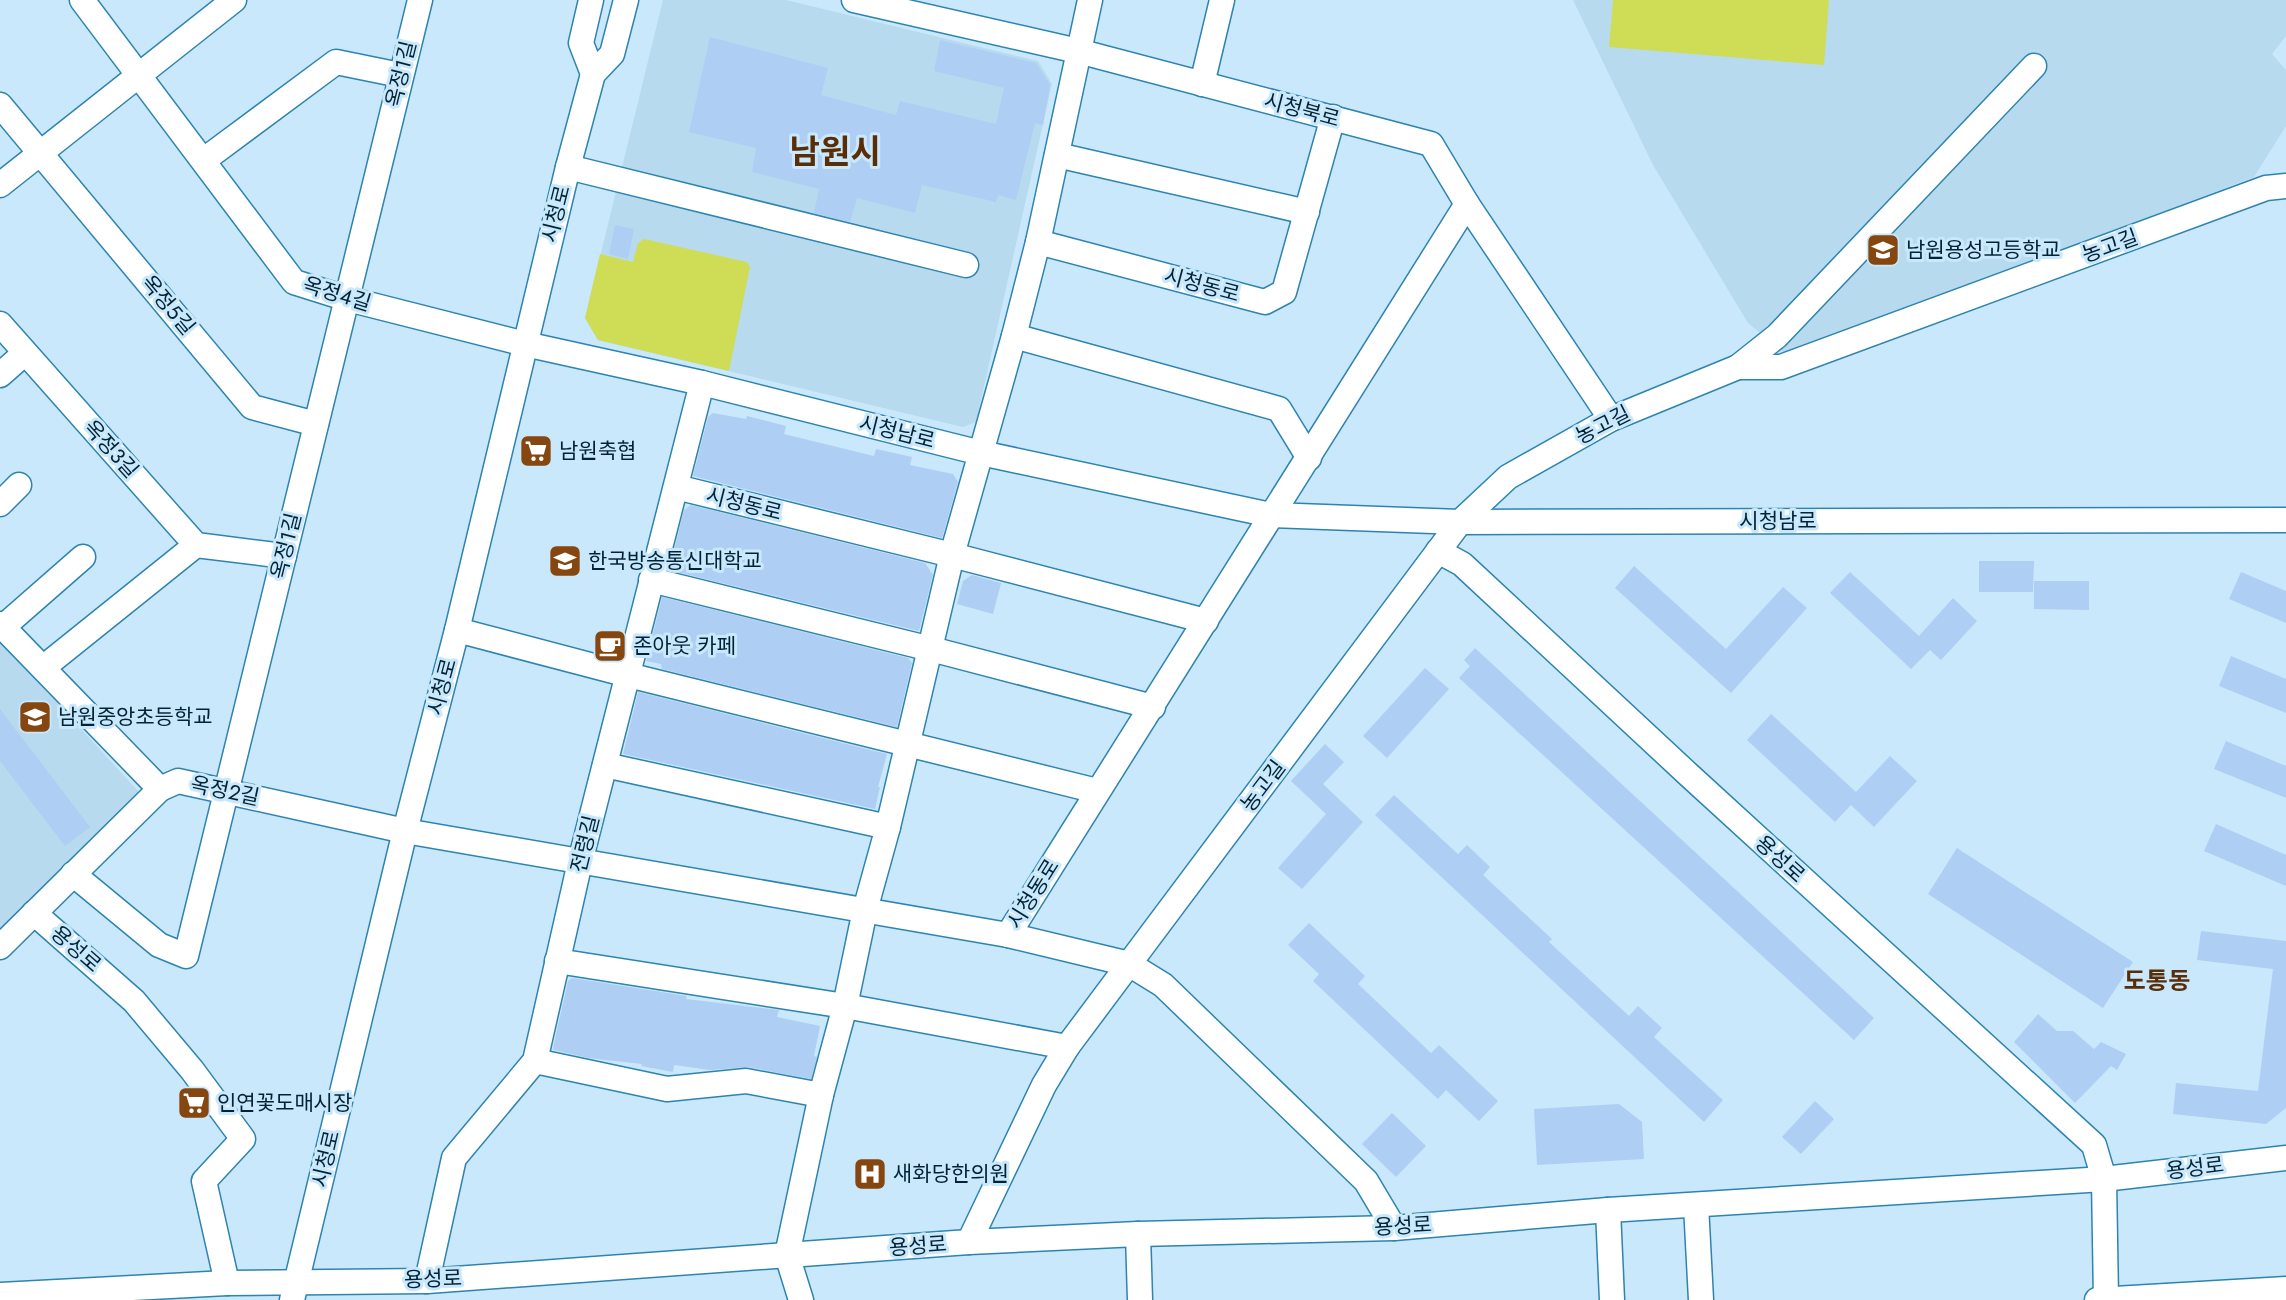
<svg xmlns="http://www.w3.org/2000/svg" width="2286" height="1300" font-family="Jost,'Noto Sans KR',sans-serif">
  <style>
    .built { fill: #b8daee }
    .green { fill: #cfdc56 }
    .building { fill: #afcef3 }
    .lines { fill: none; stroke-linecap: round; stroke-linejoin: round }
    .minor-casing { stroke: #2d84af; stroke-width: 27 }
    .minor { stroke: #fff; stroke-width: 24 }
    .labels { text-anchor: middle; stroke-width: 6; stroke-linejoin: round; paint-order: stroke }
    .street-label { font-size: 21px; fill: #002435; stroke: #c9e8fb }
    .poi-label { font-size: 21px; fill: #002435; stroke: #c9e8fb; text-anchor: start }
    .quarter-label { font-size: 24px; font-weight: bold; fill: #592d08; stroke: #c9e8fb }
    .town-label { font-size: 33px; font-weight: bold; fill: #592d08; stroke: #c9e8fb }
  </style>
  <rect width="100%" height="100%" fill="#c9e8fb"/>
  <g class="built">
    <path d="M663,0H786L1038,61L1052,84L976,422L963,427L598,340L585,318Z"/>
    <path d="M1573,0H2286V36L2272,54L2286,70V126L2254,177L1787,355L1748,323L1653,165Z"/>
    <path d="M0,641L140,793L0,932Z"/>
  </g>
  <g class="green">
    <path d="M1613,0H1829L1824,65L1609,47Z"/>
    <path d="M644,239L747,262L750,267L729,371L598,340L585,318L600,254L633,262L638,243Z"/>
  </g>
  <g class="building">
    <path d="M710,37L828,68L821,95L896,115L900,101L996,124L1004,88L934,71L940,40L1036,63L1050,85L1043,125L1035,123L1016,200L998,195L996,202L922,185L915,213L857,198L850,222L814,213L819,189L752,172L756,148L689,132Z"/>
    <path d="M615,225L634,229L628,259L609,254Z"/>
    <path d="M713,413L746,419L747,416L786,426L784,434L874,456L876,449L912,457L910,465L953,474L958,482L942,538L693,476L708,417Z"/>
    <path d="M691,505L925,563L933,575L919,631L669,570L684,510Z"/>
    <path d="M1979,561H2034L2033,592H1979Z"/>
    <path d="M1634,566L1726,649L1783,587L1807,608L1731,693L1615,588Z"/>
    <path d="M1850,572L1919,636L1953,598L1977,621L1941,660L1930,650L1911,669L1830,593Z"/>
    <path d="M2241,572L2286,591V623L2229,599Z"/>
    <path d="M972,575L1001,583L993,614L957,604L963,581Z"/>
    <path d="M2034,581H2089V610L2034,609Z"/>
    <path d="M662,597L908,658L912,663L897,727L662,669L661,664L646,661Z"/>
    <path d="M1475,648L1874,1018L1854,1040L1459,678L1470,666L1464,660Z"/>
    <path d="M2231,656L2286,679V713L2219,686Z"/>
    <path d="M1425,668L1449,689L1387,758L1363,736Z"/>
    <path d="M638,692L887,754L878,787H880L875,809L623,754Z"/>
    <path d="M0,709L90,827L65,846L0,761Z"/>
    <path d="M1771,714L1856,792L1890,756L1917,781L1874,827L1851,805L1835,822L1747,740Z"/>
    <path d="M2226,741L2286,766V798L2214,769Z"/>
    <path d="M1325,744L1344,762L1323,784L1363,822L1302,889L1278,868L1326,814L1291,781Z"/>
    <path d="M1394,795L1458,854L1467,845L1490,867L1483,875L1552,939L1549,942L1629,1016L1638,1006L1662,1028L1654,1037L1723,1100L1704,1122L1375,815Z"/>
    <path d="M2216,824L2286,855V886L2204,851Z"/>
    <path d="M1957,848L2133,962L2103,1008L1928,894Z"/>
    <path d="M1309,923L1365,976L1358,984L1431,1053L1439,1045L1498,1101L1479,1121L1446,1090L1438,1099L1313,981L1319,974L1288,945Z"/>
    <path d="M2201,931L2286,941V1108L2266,1124L2173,1114L2176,1083L2258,1091L2273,969L2197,960Z"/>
    <path d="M572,978L687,996L686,999L779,1010L777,1017L820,1026L814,1056L817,1057L811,1079L748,1067L710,1070L674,1065L673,1072L641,1066L642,1064L588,1058L554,1050L553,1048L568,981Z"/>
    <path d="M2038,1014L2057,1031H2073L2094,1049L2101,1042L2126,1054L2117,1070L2111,1066L2075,1103L2014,1042Z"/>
    <path d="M1815,1101L1834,1119L1801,1154L1782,1137Z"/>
    <path d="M1619,1104L1642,1122L1644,1159L1537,1165L1534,1109Z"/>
    <path d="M1392,1113L1426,1146L1396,1177L1362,1144Z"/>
  </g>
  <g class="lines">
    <g class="minor-casing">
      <g id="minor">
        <path d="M82,0L294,282L348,299L525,344L702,383L981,453L1271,515L1460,522L2286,520"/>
        <path d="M591,0L581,43L593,74"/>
        <path d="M854,0L1078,51L1431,144L1467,204L1611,419"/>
        <path d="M1202,84L1222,0"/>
        <path d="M0,105L252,407L316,424"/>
        <path d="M1057,155L1307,212"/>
        <path d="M204,160L336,62L400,75"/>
        <path d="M568,167L966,265"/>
        <path d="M0,185L234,0"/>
        <path d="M1038,242L1265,302L1284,292L1333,117"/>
        <path d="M0,324L196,545"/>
        <path d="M1014,336L1279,409L1309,458"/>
        <path d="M1738,367L1777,336L2034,66"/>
        <path d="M0,375L25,353"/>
        <path d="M676,487L952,555L1206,621"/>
        <path d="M0,504L19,485"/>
        <path d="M1438,551L1462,564L1690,776L2094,1145L2104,1179L2106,1300"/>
        <path d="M651,580L931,649L1153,707"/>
        <path d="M0,624L160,789L178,781L405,831L1008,935L1129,964L1067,1047L1044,1085L969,1242"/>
        <path d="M3,627L83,557"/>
        <path d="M457,630L628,675L1097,791"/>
        <path d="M44,667L196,545L284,556"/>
        <path d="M605,765L888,827"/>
        <path d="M73,874L159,945L186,956L420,0"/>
        <path d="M34,913L134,1001L192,1070L243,1139L204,1181L227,1283"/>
        <path d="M1008,935L1467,204"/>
        <path d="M0,947L160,789"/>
        <path d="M557,961L845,1006L1067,1047"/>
        <path d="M535,1061L667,1089L746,1081L821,1095"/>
        <path d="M1696,1205L1701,1300"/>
        <path d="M1608,1210L1612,1300"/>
        <path d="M1394,1228L1366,1181L1163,985L1129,964L1460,522L1508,477L1611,419L1738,367H1781L2266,188L2286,186"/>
        <path d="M1138,1234L1140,1300"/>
        <path d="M427,1281L454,1158L535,1061L580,862L702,383"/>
        <path d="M0,1295L227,1283L427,1281L969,1242L1138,1234L1394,1228L1608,1210L2104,1179L2286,1158"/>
        <path d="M292,1300L405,831L457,630L568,167L593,74L612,54L626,0"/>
        <path d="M801,1300L787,1255L821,1095L845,1006L865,910L888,827L952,555L1014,336L1038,242L1090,0"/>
        <path d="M2097,1300L2286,1289"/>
      </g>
    </g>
    <use href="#minor" class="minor"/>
  </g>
  <defs>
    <g id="school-square" transform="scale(1.725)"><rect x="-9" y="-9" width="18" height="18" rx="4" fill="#864610" stroke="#c9e8fb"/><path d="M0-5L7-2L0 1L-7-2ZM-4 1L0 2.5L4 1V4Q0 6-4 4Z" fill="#fff"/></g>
    <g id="supermarket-square" transform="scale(1.725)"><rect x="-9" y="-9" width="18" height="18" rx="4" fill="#864610" stroke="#c9e8fb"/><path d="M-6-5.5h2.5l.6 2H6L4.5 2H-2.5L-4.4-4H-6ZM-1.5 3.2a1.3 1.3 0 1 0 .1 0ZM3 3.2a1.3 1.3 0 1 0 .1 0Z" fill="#fff"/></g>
    <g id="university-square" transform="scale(1.725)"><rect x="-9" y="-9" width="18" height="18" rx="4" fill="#864610" stroke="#c9e8fb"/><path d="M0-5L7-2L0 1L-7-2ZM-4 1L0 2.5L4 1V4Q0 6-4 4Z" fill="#fff"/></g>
    <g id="cafe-square" transform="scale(1.725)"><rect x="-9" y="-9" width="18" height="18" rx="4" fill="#864610" stroke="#c9e8fb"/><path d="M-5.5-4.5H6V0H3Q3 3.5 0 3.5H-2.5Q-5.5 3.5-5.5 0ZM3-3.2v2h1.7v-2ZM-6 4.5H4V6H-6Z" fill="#fff"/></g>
    <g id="hospital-square" transform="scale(1.725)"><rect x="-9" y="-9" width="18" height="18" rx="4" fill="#864610" stroke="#c9e8fb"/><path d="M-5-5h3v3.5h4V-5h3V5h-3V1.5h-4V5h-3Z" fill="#fff"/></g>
  </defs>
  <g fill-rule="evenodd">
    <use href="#school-square" x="1883" y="250"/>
    <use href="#supermarket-square" x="536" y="451"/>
    <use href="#university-square" x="565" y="561"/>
    <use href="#cafe-square" x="610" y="646"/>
    <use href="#school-square" x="35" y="717"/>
    <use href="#supermarket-square" x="194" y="1103"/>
    <use href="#hospital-square" x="870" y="1174"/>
  </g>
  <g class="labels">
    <g class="street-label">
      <text transform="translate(401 74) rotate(-76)" y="7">옥정1길</text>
      <text transform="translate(1302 110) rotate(15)" y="7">시청북로</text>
      <text transform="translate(556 214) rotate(-76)" y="7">시청로</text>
      <text transform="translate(2110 246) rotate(-20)" y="7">농고길</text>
      <text transform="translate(1202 285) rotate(15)" y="7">시청동로</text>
      <text transform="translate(337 294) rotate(17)" y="7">옥정4길</text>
      <text transform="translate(168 305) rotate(50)" y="7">옥정5길</text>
      <text transform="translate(1603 425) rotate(-27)" y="7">농고길</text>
      <text transform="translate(897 432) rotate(14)" y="7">시청남로</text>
      <text transform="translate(111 449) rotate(48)" y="7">옥정3길</text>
      <text transform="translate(744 504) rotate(14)" y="7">시청동로</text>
      <text x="1778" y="528">시청남로</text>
      <text transform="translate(286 546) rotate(-76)" y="7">옥정1길</text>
      <text transform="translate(442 687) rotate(-75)" y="7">시청로</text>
      <text transform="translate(1263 786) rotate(-53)" y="7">농고길</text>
      <text transform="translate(225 791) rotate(12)" y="7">옥정2길</text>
      <text transform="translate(585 844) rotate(-76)" y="7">전령길</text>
      <text transform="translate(1780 859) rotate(42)" y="7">용성로</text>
      <text transform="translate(1033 894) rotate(-58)" y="7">시청동로</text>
      <text transform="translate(76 949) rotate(41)" y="7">용성로</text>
      <text transform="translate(326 1159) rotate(-77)" y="7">시청로</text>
      <text transform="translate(2195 1168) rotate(-7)" y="7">용성로</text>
      <text transform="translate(1403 1226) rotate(-3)" y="7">용성로</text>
      <text transform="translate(918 1246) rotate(-4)" y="7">용성로</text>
      <text transform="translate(433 1279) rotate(-2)" y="7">용성로</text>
    </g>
    <g class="poi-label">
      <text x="1906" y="257">남원용성고등학교</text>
      <text x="559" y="458">남원축협</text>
      <text x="588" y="568">한국방송통신대학교</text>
      <text x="633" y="653">존아웃 카페</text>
      <text x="58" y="724">남원중앙초등학교</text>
      <text x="217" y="1110">인연꽃도매시장</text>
      <text x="893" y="1181">새화당한의원</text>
    </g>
    <g class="quarter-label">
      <text x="2157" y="989">도통동</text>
    </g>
    <g class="town-label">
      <text x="835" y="163">남원시</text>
    </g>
  </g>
</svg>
